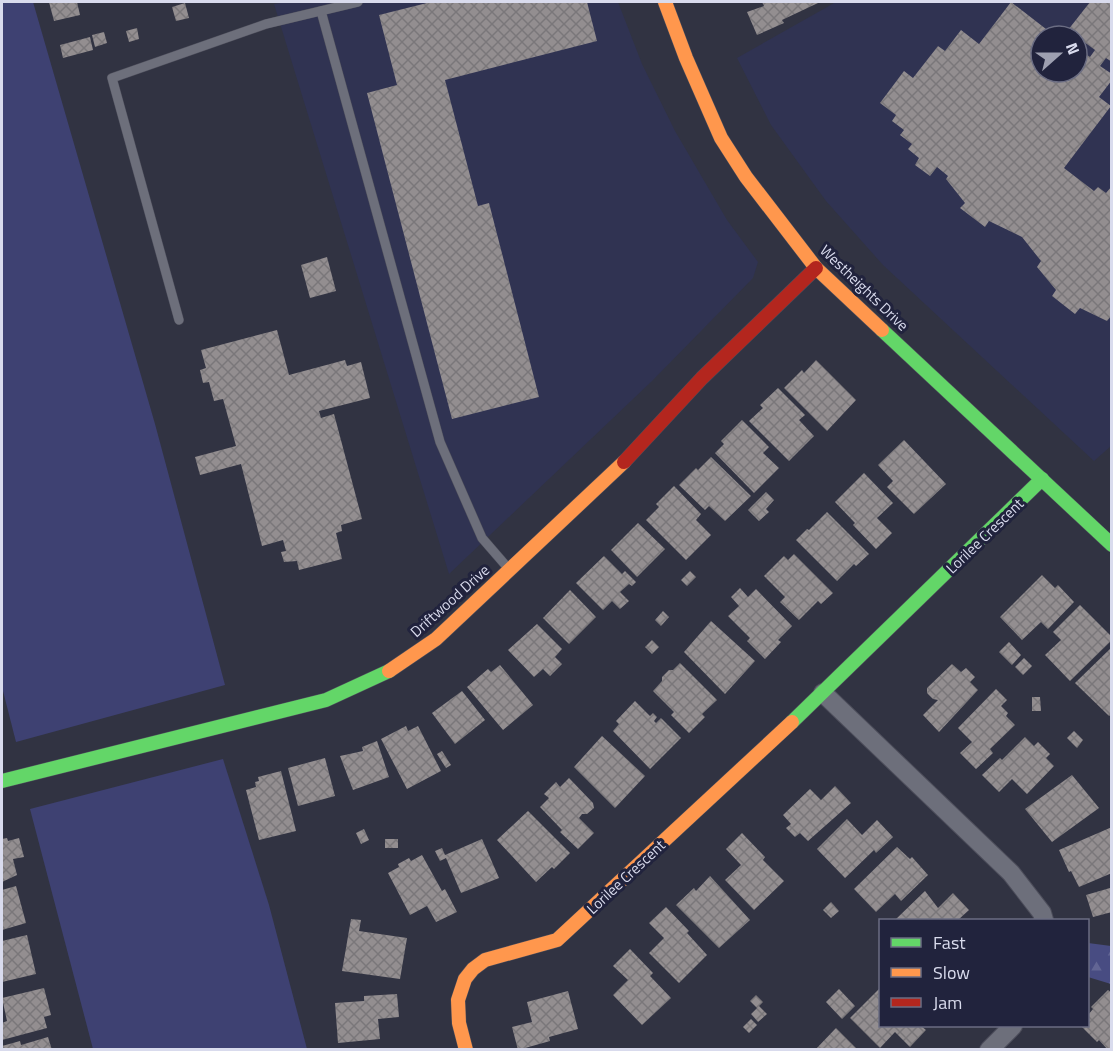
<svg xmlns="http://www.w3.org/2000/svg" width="1113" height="1051" font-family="'Titillium Web',sans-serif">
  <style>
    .built { fill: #303352; fill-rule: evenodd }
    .grass { fill: #3e4172 }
    .forest { fill: url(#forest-firs) }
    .building { fill: url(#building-cross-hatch) }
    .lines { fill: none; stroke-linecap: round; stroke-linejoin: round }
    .lane-casing { stroke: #4d4e5b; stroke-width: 10 }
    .street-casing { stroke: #4d4e5b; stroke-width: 20 }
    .fast-casing { stroke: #4d4e5b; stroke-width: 15 }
    .slow-casing { stroke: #4d4e5b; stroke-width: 15 }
    .jam-casing { stroke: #4d4e5b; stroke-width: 15 }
    .lane { stroke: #6d6f7b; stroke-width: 9 }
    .street { stroke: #6d6f7b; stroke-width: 18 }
    .fast { stroke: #63d668; stroke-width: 14 }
    .slow { stroke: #ff974d; stroke-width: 14 }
    .jam { stroke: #b3261e; stroke-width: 14 }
    .labels { text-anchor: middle; stroke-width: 6; stroke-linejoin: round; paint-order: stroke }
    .street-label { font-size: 15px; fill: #d9dbed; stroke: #21233d }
  </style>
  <defs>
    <pattern id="forest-firs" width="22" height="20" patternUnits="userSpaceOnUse" patternTransform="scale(1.5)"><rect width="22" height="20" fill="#484c82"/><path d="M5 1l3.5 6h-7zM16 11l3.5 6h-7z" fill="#626594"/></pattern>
    <pattern id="building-cross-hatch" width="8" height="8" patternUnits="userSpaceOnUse" patternTransform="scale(1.5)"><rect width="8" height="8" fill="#938e90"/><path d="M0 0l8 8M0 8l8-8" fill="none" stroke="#7a777a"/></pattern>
  </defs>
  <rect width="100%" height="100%" fill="#313342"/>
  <g class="built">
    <path d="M286,2H618L642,64L675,131L727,220L758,262L753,278L652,381L449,574L274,4Z"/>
    <path d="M836,2H1111V446L1094,461L883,265L826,201L771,125L737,58ZM1041,36H1077V72H1041Z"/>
  </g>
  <g class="grass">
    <path d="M2,2H33L155,424L225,685L16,742L2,687Z"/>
    <path d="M223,759L269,905L307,1049H93L30,809Z"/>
  </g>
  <path class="forest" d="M1088,943L1111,946V984L1088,977Z"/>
  <g class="building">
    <path d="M49,2H77L80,15L54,21Z"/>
    <path d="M431,2H587L597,41L445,80L478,206L489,203L539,397L452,419L367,93L397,85L379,15Z"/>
    <path d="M762,2H817L818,3L782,20L784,23L757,35L747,12L764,6Z"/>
    <path d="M1011,2L1055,36H1041V72H1077V48L1090,57L1095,50L1068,30L1090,2H1112V62L1106,58L1100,66L1112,74V80L1099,97L1111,106L1064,168L1094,191L1098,187L1106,193L1112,186V315L1107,321L1080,308L1075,314L1052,296L1056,290L1037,267L1041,261L1022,237L989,221L985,227L960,208L965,203L946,179L948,176L937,167L930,176L915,165L919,158L908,149L912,144L900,135L904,130L892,121L896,115L880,103L904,71L913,78L938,46L945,51L961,30L979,44Z"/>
    <path d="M185,3L189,18L176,21L172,7Z"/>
    <path d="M137,28L139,39L129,42L126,31Z"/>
    <path d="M104,32L107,43L95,47L92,35Z"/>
    <path d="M90,37L93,50L63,58L60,45Z"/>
    <path d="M327,257L336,291L310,298L301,265Z"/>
    <path d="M277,330L289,375L345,360L347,366L361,362L370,398L319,411L321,418L334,414L362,519L341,525L342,531L336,533L342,559L299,570L297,561L284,562L281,552L286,551L283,540L262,546L241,464L200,475L195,457L236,446L223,399L214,401L209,382L203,383L200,370L206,368L201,350Z"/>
    <path d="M816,360L856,400L827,431L784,388L802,370L804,373Z"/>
    <path d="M778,388L805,415L799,420L814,436L789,461L749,421L763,408L760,405Z"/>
    <path d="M742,420L769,447L763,453L779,468L754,493L715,453L724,444L721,441Z"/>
    <path d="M904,440L946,484L914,514L887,487L893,481L878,465Z"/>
    <path d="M711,457L751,496L725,521L709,506L705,510L679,485L696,468L698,470Z"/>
    <path d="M864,473L893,503L877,518L892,533L876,549L853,525L855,523L835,502Z"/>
    <path d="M674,486L701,514L696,520L711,535L686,560L646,520L659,507L656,504Z"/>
    <path d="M766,492L774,500L766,509L769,512L759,521L748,510Z"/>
    <path d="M827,512L869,554L856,566L854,564L837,581L796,540L807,529L809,530Z"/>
    <path d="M638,523L665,549L637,577L611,550Z"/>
    <path d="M794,554L833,593L821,604L818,601L799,620L780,602L785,597L764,576L784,556L788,560Z"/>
    <path d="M604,556L622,574L625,571L636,582L632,586L629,584L620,592L629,601L620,609L612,601L603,610L576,583Z"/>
    <path d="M690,571L696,577L687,586L681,580Z"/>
    <path d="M1042,575L1055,588L1058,585L1074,602L1048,629L1041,622L1022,640L1000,617Z"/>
    <path d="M740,588L748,597L756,589L792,626L778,640L781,642L765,659L747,641L750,638L728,616L739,606L731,597Z"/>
    <path d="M570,590L596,617L569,644L543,618Z"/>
    <path d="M1080,605L1112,637V640L1070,681L1045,655L1061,640L1053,632Z"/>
    <path d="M663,611L669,617L661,626L655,620Z"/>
    <path d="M711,621L755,661L725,694L684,652Z"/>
    <path d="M537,624L562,649L555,657L562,664L550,676L543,669L534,677L508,650Z"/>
    <path d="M652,640L659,647L652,654L645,647Z"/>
    <path d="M1009,642L1021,655L1012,665L999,652Z"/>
    <path d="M1112,647V714L1109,716L1075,683Z"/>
    <path d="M1024,658L1032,666L1023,675L1015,667Z"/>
    <path d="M680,663L717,700L702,714L705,717L689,733L671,715L674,712L653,691L662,681V677L669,670H673Z"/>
    <path d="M952,664L961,672L966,668L975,677L970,682L978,690L939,732L923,715L938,700L933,699L927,693V688Z"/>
    <path d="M500,665L533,705L503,730L467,687L488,669L491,672Z"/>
    <path d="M996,689L1007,700L1001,706L1008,713L1006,716L1015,725L990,749L993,753L976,769L960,753L972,742L958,728Z"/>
    <path d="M462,691L485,720L455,744L432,713Z"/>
    <path d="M1032,697H1040L1041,711H1032Z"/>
    <path d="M635,701L650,716L653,713L657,717L654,721L656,723L661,718L681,738L650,769L613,731L619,724L616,721Z"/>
    <path d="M406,726L408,731L418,726L441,771L407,789L381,739Z"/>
    <path d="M1074,731L1083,740L1077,748L1067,738Z"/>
    <path d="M602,736L645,776L615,808L574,767Z"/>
    <path d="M1025,737L1034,746L1038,742L1050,754L1046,758L1054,766L1027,794L1012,779L999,792L982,775L1000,758L1002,760Z"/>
    <path d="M377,741L389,777L353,790L340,756L363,751L362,747Z"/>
    <path d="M442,751L451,765L446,768L437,754Z"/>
    <path d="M325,758L335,796L298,806L288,768Z"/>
    <path d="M281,771L296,831L259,840L246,790L256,787L255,782L259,781L258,777Z"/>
    <path d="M1072,775L1099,808L1052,842L1025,809Z"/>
    <path d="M569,778L593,803L594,808L587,814H582L579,818L594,833L578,849L560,832L562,830L540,807L549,798L544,794L556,782L560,787Z"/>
    <path d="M835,786L851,803L808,841L800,833L795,837L786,828L791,824L783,815L810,789L821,800Z"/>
    <path d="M528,811L570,853L554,869L552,867L536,882L497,840Z"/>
    <path d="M847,819L862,835L877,820L893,837L876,853L874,850L845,878L817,849Z"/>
    <path d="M1112,827V873L1079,887L1071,871L1069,872L1059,850Z"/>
    <path d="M364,829L369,840L361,844L356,833Z"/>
    <path d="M742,833L765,857L763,860L784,881L754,910L725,880L741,865L726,849Z"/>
    <path d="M7,838L8,841L19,838L24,857L13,859L17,875L2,882V839Z"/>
    <rect x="385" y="839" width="13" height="9"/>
    <path d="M482,839L499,878L461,893L446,858L440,861L435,851L442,848L445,855Z"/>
    <path d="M897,847L910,859L912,857L928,875L901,901L895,894L876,912L854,889Z"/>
    <path d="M422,855L442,891L445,889L457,912L436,922L427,906L410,915L388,873L399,867L398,864L409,858L411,861Z"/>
    <path d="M710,876L750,920L719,948L676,905L694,888L696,891Z"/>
    <path d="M16,886L26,923L2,930V890Z"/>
    <path d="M1110,888L1112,912L1093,917L1086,895Z"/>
    <path d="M925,891L938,908L953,893L969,910L958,920H895Z"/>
    <path d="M831,902L839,911L831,918L823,910Z"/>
    <path d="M666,907L689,931L687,933L707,955L679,983L649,953L664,938L649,923Z"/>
    <path d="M351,919L361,920L359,931L407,938L400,979L342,971Z"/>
    <path d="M27,935L36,974L2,982V941Z"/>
    <path d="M630,949L653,973L650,976L671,998L642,1025L613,995L628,980L613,966Z"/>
    <path d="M44,988L51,1015L44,1017L47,1028L2,1040V1023L7,1021L2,998Z"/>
    <path d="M839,989L855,1006L842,1019L826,1002Z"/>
    <path d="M879,989L880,1026H921L926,1030L910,1047L895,1032L880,1048L850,1018Z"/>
    <path d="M1108,990L1112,993V1050H1108L1099,1040L1097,1042L1081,1026H1088V1015L1093,1009L1091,1007Z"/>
    <path d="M568,991L578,1029L549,1037L550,1041L518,1050L512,1027L532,1022L527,1002Z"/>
    <path d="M397,994L399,1017L378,1019L380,1039L338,1043L335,1003L364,1001V996Z"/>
    <path d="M756,995L763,1002L759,1006L767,1014L758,1022L751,1014L757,1008L750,1001Z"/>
    <path d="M751,1019L757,1025L749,1033L743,1027Z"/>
    <path d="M836,1028L858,1050H815Z"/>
    <path d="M48,1037L52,1050H2V1046L20,1041L21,1045Z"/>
  </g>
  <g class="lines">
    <g class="lane-casing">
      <g id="lane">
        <path d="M321,11L440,442L482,538L508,568"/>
        <path d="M179,320L112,78L266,24L358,2"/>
      </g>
    </g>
    <g class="street-casing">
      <g id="street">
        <path d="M823,693L1011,873L1042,913L1044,920"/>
        <path d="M989,1050L1013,1026"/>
      </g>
    </g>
    <g class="fast-casing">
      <g id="fast">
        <path d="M882,330L1112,545"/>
        <path d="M792,722L1042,479"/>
        <path d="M2,781L326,700L389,671"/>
      </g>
    </g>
    <g class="slow-casing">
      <g id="slow">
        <path d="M665,2L686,58L721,138L746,177L816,268L882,330"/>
        <path d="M389,671L436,639L624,462"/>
        <path d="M466,1050L459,1023L458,1000L465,979L473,969L485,960L557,940L792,722"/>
      </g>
    </g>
    <g class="jam-casing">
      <path id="jam" d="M624,462L702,378L816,268"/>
    </g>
    <use href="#lane" class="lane"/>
    <use href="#street" class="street"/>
    <use href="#fast" class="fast"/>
    <use href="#slow" class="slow"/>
    <use href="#jam" class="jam"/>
  </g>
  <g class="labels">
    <g class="street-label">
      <text transform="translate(864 288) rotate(44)" y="5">Westheights Drive</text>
      <text transform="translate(985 536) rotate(-44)" y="5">Lorilee Crescent</text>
      <text transform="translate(450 601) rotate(-42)" y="5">Driftwood Drive</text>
      <text transform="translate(626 877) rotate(-43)" y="5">Lorilee Crescent</text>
    </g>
  </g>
  <rect width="1113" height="1051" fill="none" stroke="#d9dbed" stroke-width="6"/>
  <rect x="879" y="919" width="210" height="108" fill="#21233d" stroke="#6b6d83" stroke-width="1.5"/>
  <rect x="891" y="938" width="30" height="9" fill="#63d668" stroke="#6b6d83" stroke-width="1.5"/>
  <text x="933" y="949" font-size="18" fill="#d9dbed">Fast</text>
  <rect x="891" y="968" width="30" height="9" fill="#ff974d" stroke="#6b6d83" stroke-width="1.5"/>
  <text x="933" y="979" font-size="18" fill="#d9dbed">Slow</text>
  <rect x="891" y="998" width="30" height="9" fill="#b3261e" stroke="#6b6d83" stroke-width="1.5"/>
  <text x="933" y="1009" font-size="18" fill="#d9dbed">Jam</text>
  <g transform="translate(1059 54) rotate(69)"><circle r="28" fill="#21233d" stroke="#6b6d83" stroke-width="1.5"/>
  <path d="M0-4.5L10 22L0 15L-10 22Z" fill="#9ea0b1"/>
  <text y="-9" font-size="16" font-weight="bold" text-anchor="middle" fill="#d9dbed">N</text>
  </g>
</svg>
